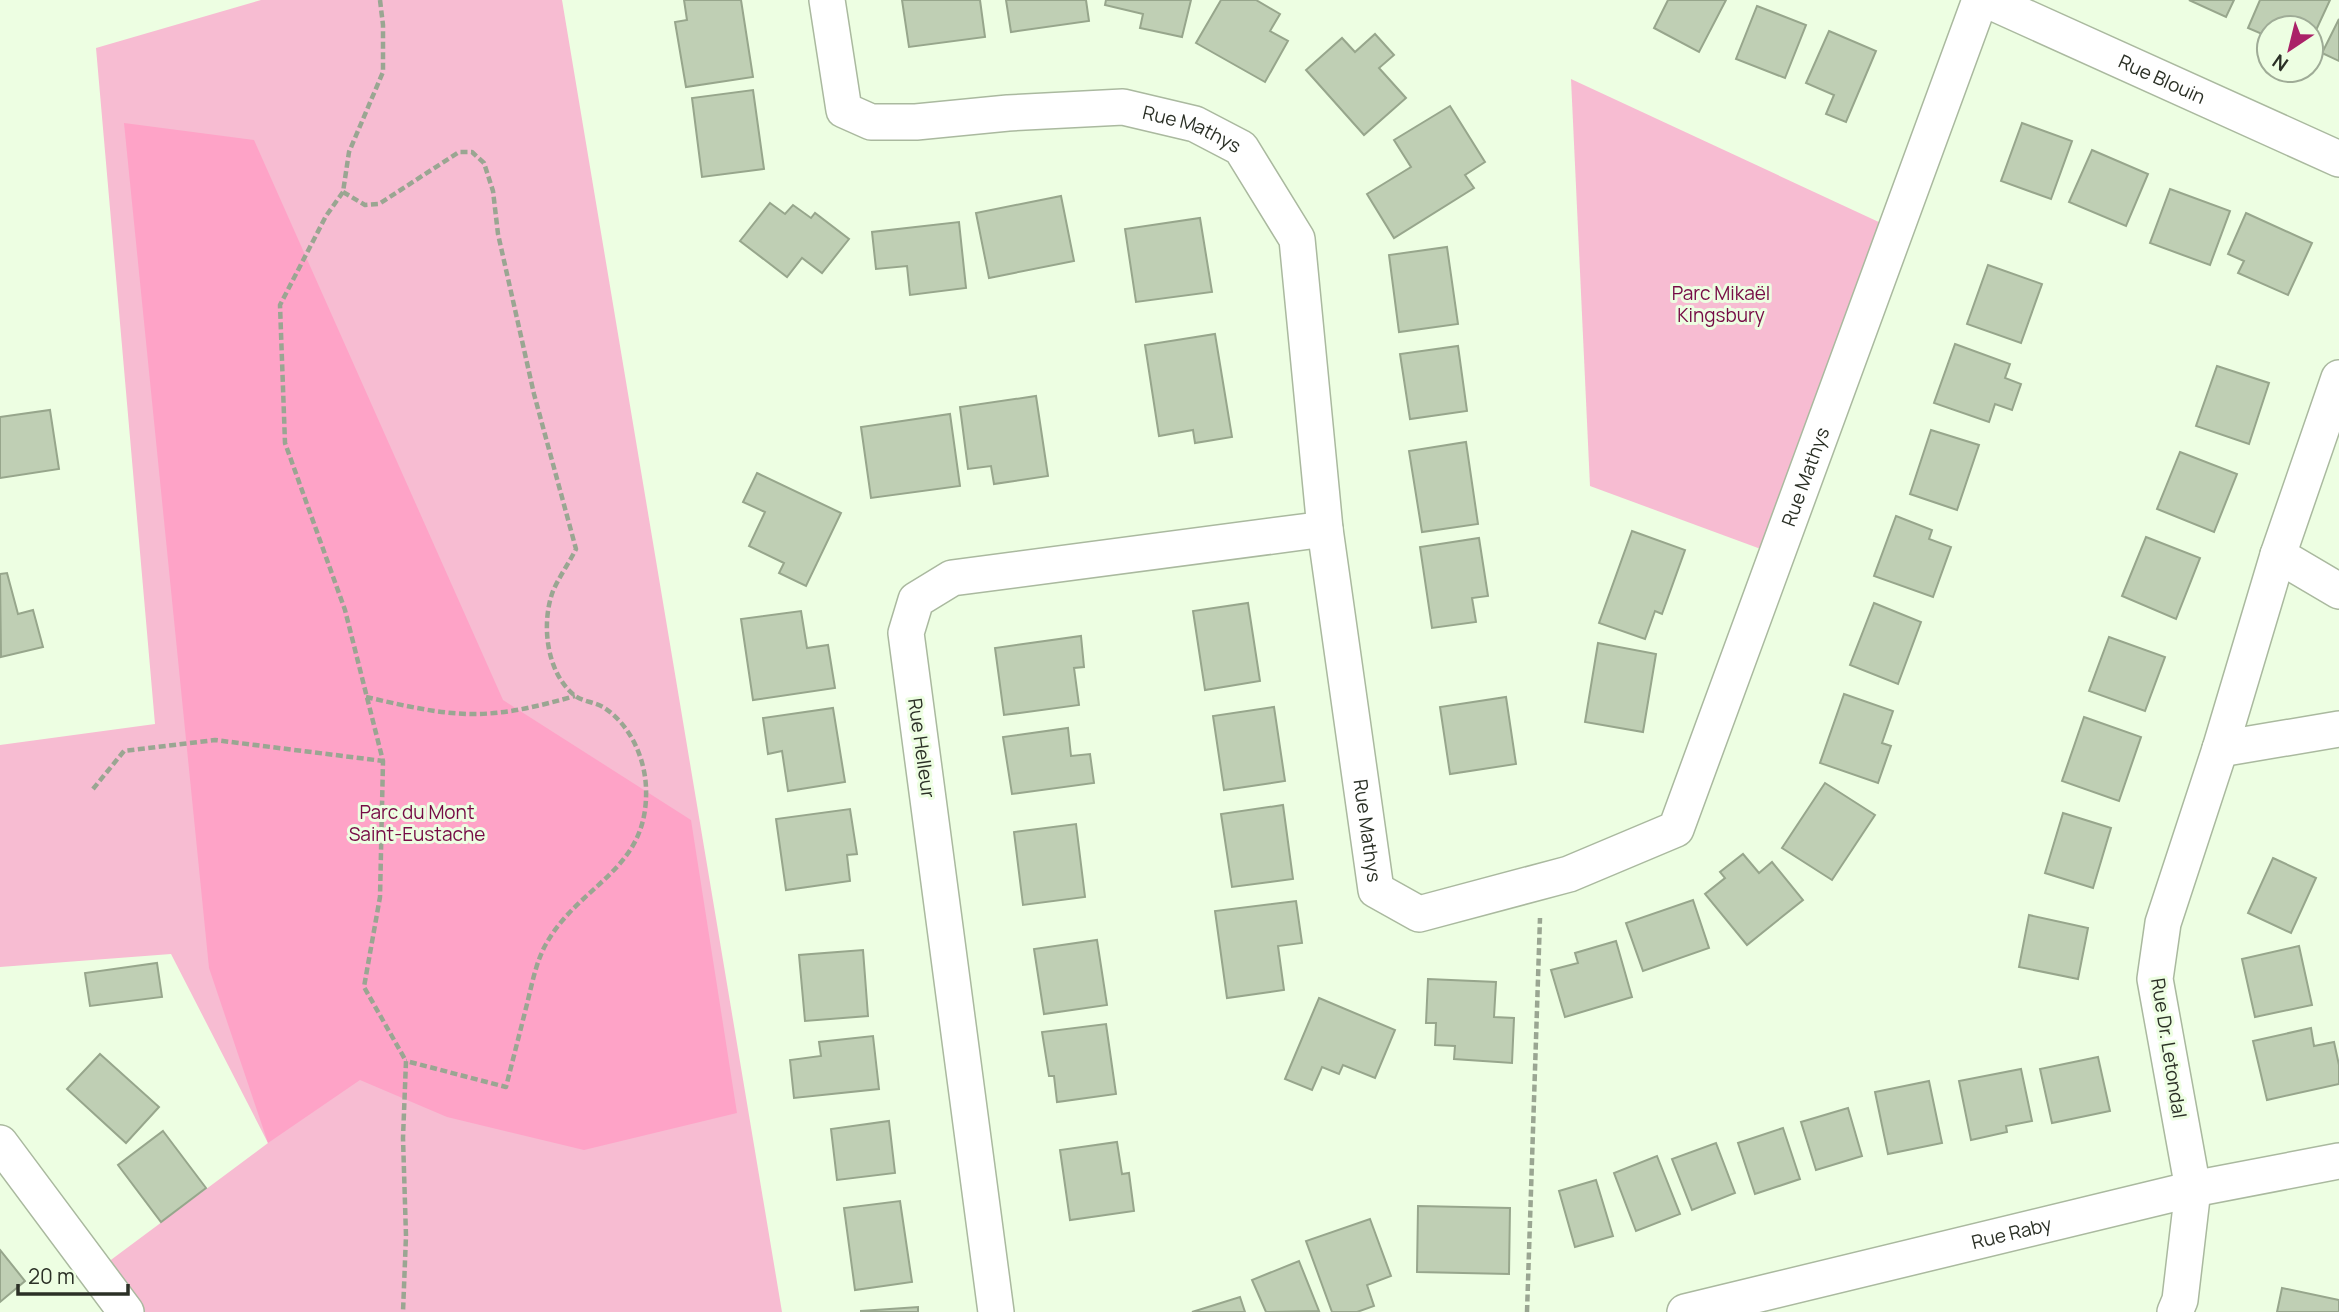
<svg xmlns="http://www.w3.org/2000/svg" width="2339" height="1312" font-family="Manrope,sans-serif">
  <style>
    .green { fill: #f7bcd2 }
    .forest { fill: #fea3c7 }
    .building { fill: #bfcfb4; stroke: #97a68c; stroke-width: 2 }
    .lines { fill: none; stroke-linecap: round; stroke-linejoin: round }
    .minor-casing { stroke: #aab99f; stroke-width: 38 }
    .path { stroke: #9aa692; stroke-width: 4.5; stroke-dasharray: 7 3.5; stroke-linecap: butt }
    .minor { stroke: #fff; stroke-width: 35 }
    .labels { text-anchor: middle; stroke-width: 6; stroke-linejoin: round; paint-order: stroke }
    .street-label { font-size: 19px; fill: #2b3026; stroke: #edfee2 }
    .park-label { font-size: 19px; fill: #760b45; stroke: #edfee2 }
  </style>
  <rect width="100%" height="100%" fill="#edfee2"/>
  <g class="green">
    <path d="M261,0H562L782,1312H126L96,1271L268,1143L171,954L0,967V745L155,724L96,48Z"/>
    <path d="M1571,79L1896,230L1777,555L1590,486Z"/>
  </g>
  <path class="forest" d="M124,123L254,140L503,700L691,820L737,1113L584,1150L447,1117L360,1080L268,1143L209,968Z"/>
  <g class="building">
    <path d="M684,0H741L753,77L686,87L675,22L687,20Z"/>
    <path d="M902,0H980L985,37L909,47Z"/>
    <path d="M1006,0H1086L1089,21L1011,32Z"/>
    <path d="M1106,0H1191L1182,37L1140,28L1143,14L1105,5Z"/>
    <path d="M1221,0H1256L1280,14L1270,31L1288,41L1265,82L1196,43Z"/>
    <path d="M1668,0H1726L1699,52L1654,28Z"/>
    <path d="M2189,0H2234L2226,17Z"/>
    <path d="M2260,0H2330L2311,41V28H2269V37L2248,28Z"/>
    <path d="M1757,6L1806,25L1785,78L1736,59Z"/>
    <path d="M2339,19V61L2322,53Z"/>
    <path d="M1829,31L1876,51L1846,122L1826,114L1834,95L1806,83Z"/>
    <path d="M1375,34L1394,55L1379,68L1406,98L1364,135L1306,70L1342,38L1355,52Z"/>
    <path d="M753,90L764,169L702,177L692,98Z"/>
    <path d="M1450,106L1485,162L1465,175L1474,188L1394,238L1367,194L1411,167L1394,140Z"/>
    <path d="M2022,123L2072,141L2051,199L2001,181Z"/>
    <path d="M2092,150L2148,174L2126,226L2069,202Z"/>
    <path d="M2170,189L2230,211L2210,265L2150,243Z"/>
    <path d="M1061,196L1074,261L989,278L976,213Z"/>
    <path d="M770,203L785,214L793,205L811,218L815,213L849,239L822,273L802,258L787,277L740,241Z"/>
    <path d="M2246,213L2312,243L2288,295L2238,273L2244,261L2228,254Z"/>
    <path d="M1200,218L1212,292L1136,302L1125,229Z"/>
    <path d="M959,222L966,288L910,295L907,266L876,269L872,232Z"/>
    <path d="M1447,247L1458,324L1399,332L1389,255Z"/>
    <path d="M1988,265L2042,284L2021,343L1967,324Z"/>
    <path d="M1215,334L1232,437L1195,443L1193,430L1159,436L1145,345Z"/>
    <path d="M1955,344L2010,364L2005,378L2021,384L2012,410L1995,404L1989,422L1934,403Z"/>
    <path d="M1458,346L1467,411L1410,419L1400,354Z"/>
    <path d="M2217,366L2269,383L2249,444L2196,426Z"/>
    <path d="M1036,396L1048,476L994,484L991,466L968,469L960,407Z"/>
    <path d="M50,410L59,469L0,478V417Z"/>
    <path d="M950,414L960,486L871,498L861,427Z"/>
    <path d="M1931,430L1979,445L1957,510L1910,494Z"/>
    <path d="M1466,442L1478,524L1422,532L1409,451Z"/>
    <path d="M2180,452L2237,474L2214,532L2157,509Z"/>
    <path d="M757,473L841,513L806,586L779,573L784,563L749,546L765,512L743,502Z"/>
    <path d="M1896,516L1932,530L1929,539L1951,547L1933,597L1874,576Z"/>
    <path d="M1632,531L1685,550L1662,614L1655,611L1645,639L1599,623Z"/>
    <path d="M2146,537L2200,558L2176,619L2122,596Z"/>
    <path d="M1479,538L1488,596L1472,598L1476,622L1432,628L1420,547Z"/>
    <path d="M7,573L18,614L33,610L43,647L1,657L0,574Z"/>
    <path d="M1248,603L1260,681L1205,690L1193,611Z"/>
    <path d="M1874,603L1921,622L1898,684L1850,665Z"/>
    <path d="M801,611L807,648L828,645L835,688L753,700L741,619Z"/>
    <path d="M1081,636L1084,667L1074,668L1079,705L1004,715L995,648Z"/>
    <path d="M2109,637L2165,657L2145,711L2089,691Z"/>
    <path d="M1598,643L1656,654L1643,732L1585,722Z"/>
    <path d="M1844,694L1893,711L1882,743L1891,746L1878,783L1820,763Z"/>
    <path d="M1506,697L1516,764L1450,774L1440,707Z"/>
    <path d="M1274,707L1285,781L1224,790L1213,716Z"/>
    <path d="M833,708L845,782L788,791L782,751L768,754L763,718Z"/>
    <path d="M2084,717L2141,737L2119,801L2062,781Z"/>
    <path d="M1068,728L1071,756L1090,754L1094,783L1012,794L1003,737Z"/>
    <path d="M1825,783L1875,815L1832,880L1782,848Z"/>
    <path d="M1283,805L1293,879L1232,887L1221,814Z"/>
    <path d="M850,809L857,854L847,855L850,881L786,890L776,819Z"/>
    <path d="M2063,813L2111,828L2093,888L2045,873Z"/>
    <path d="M1076,824L1085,897L1023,905L1014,832Z"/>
    <path d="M1743,854L1759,873L1772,862L1803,900L1747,945L1705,894L1725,878L1720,872Z"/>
    <path d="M2273,858L2316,878L2291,933L2248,913Z"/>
    <path d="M1693,900L1709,948L1643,971L1626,923Z"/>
    <path d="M1296,901L1302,943L1278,946L1284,990L1227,998L1215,911Z"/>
    <path d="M2029,915L2088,928L2078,979L2019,967Z"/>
    <path d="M1097,940L1107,1005L1044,1014L1034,949Z"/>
    <path d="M1616,941L1632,997L1565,1017L1551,970L1578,963L1575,953Z"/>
    <path d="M2299,946L2312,1005L2255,1017L2242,959Z"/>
    <path d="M863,950L868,1016L805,1021L799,955Z"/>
    <path d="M157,963L162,997L90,1006L85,973Z"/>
    <path d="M1428,979L1496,982L1494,1017L1514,1018L1512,1063L1454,1059L1455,1046L1435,1045L1436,1023H1426Z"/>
    <path d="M1319,998L1395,1030L1375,1078L1343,1065L1339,1074L1322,1067L1312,1090L1285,1079Z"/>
    <path d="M1106,1024L1116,1094L1057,1102L1054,1076H1049L1042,1032Z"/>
    <path d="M2311,1028L2314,1046L2334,1042L2339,1065V1084L2267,1100L2253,1041Z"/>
    <path d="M873,1036L879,1089L794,1098L790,1060L821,1056L819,1042Z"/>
    <path d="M100,1054L159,1107L126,1143L67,1089Z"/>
    <path d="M2098,1057L2110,1111L2052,1123L2040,1069Z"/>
    <path d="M2021,1069L2032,1121L2006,1126L2007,1132L1971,1140L1959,1081Z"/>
    <path d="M1929,1081L1942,1143L1888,1154L1875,1092Z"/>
    <path d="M1848,1108L1862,1156L1816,1170L1801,1122Z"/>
    <path d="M889,1121L895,1173L837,1180L831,1129Z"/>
    <path d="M1783,1128L1800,1179L1755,1194L1738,1143Z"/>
    <path d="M163,1131L206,1188L161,1222L118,1165Z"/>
    <path d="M1117,1142L1122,1174L1129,1173L1134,1211L1070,1220L1060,1150Z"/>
    <path d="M1716,1143L1735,1193L1692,1210L1672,1159Z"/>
    <path d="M1657,1156L1680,1214L1636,1231L1614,1173Z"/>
    <path d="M1596,1180L1613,1236L1575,1247L1559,1191Z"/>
    <path d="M900,1201L912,1282L855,1290L844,1208Z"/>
    <path d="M1418,1206L1510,1208L1509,1274L1417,1272Z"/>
    <path d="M1370,1219L1391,1276L1367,1285L1374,1306L1357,1312H1332L1306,1241Z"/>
    <path d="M0,1250L25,1281L0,1302Z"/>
    <path d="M1299,1261L1319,1311L1266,1312L1252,1280Z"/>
    <path d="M2282,1288L2339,1300V1312H2277Z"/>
    <path d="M1240,1297L1245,1312H1192Z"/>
    <path d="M918,1307V1312H861V1311Z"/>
  </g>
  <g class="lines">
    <g class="minor-casing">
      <g id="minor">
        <path id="s1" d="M827,0L844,110L871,122H916L1008,113L1123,107L1195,124L1241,148L1297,239L1325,529L1376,890L1419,914L1569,874L1676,829L1980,0"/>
        <path id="s2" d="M1987,0L2339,159"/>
        <path d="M2278,555L2339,591"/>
        <path d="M2220,749L2339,729"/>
        <path d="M0,1143L126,1312"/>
        <path d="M996,1312L906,633L916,600L952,578L1325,529"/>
        <path id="s3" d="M1685,1312L2193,1189L2339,1161"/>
        <path d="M2175,1312L2180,1300L2193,1189L2155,979L2163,923L2220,749L2278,555L2339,378"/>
      </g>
    </g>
    <g class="path">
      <path d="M380,0L383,25V72L349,152L343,192L326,216L280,305L285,443L345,610L383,761L380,897L364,987L406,1061L403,1138L406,1236L403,1312"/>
      <path d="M343,192L365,205L379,204L459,152H472L484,163L493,191L498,234L534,394L576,549C569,563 559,577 553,591C541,623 546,672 574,695C581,701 594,702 603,707C630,724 645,758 646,788C649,871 580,883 546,944C536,962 532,984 527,1004C520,1032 513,1059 506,1087L406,1061"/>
      <path d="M366,697C402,705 441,715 479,714C512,713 543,705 575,696"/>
      <path d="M93,789L124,751L215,740L383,761"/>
      <path d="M1527,1312L1540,918"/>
    </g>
    <use href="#minor" class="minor"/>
  </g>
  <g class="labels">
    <g class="street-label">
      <text dy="7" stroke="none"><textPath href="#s2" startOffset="192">Rue Blouin</textPath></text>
      <text dy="7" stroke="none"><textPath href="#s1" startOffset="466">Rue Mathys</textPath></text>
      <text dy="7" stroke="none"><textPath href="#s1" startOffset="1978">Rue Mathys</textPath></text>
      <text transform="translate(922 748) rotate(82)" y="7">Rue Helleur</text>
      <text dy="7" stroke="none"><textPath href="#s1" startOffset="1222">Rue Mathys</textPath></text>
      <text transform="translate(2169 1048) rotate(81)" y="7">Rue Dr. Letondal</text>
      <text dy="7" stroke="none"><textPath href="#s3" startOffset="336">Rue Raby</textPath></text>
    </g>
    <g class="park-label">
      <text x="1721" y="300">Parc Mikaël<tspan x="1721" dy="22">Kingsbury</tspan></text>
      <text x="417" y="819">Parc du Mont<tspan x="417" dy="22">Saint-Eustache</tspan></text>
    </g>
  </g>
  <g transform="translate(2290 49) rotate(215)"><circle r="33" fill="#edfee2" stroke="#9fac97" stroke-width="2"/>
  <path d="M0-5L12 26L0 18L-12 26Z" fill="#aa2268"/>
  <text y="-10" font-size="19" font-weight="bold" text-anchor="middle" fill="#2b3026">N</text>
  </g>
  <path d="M18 1284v10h110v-10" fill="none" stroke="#2b3026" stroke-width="3.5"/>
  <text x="28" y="1284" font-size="21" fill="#2b3026" stroke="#edfee2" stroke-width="5" paint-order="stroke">20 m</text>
</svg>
